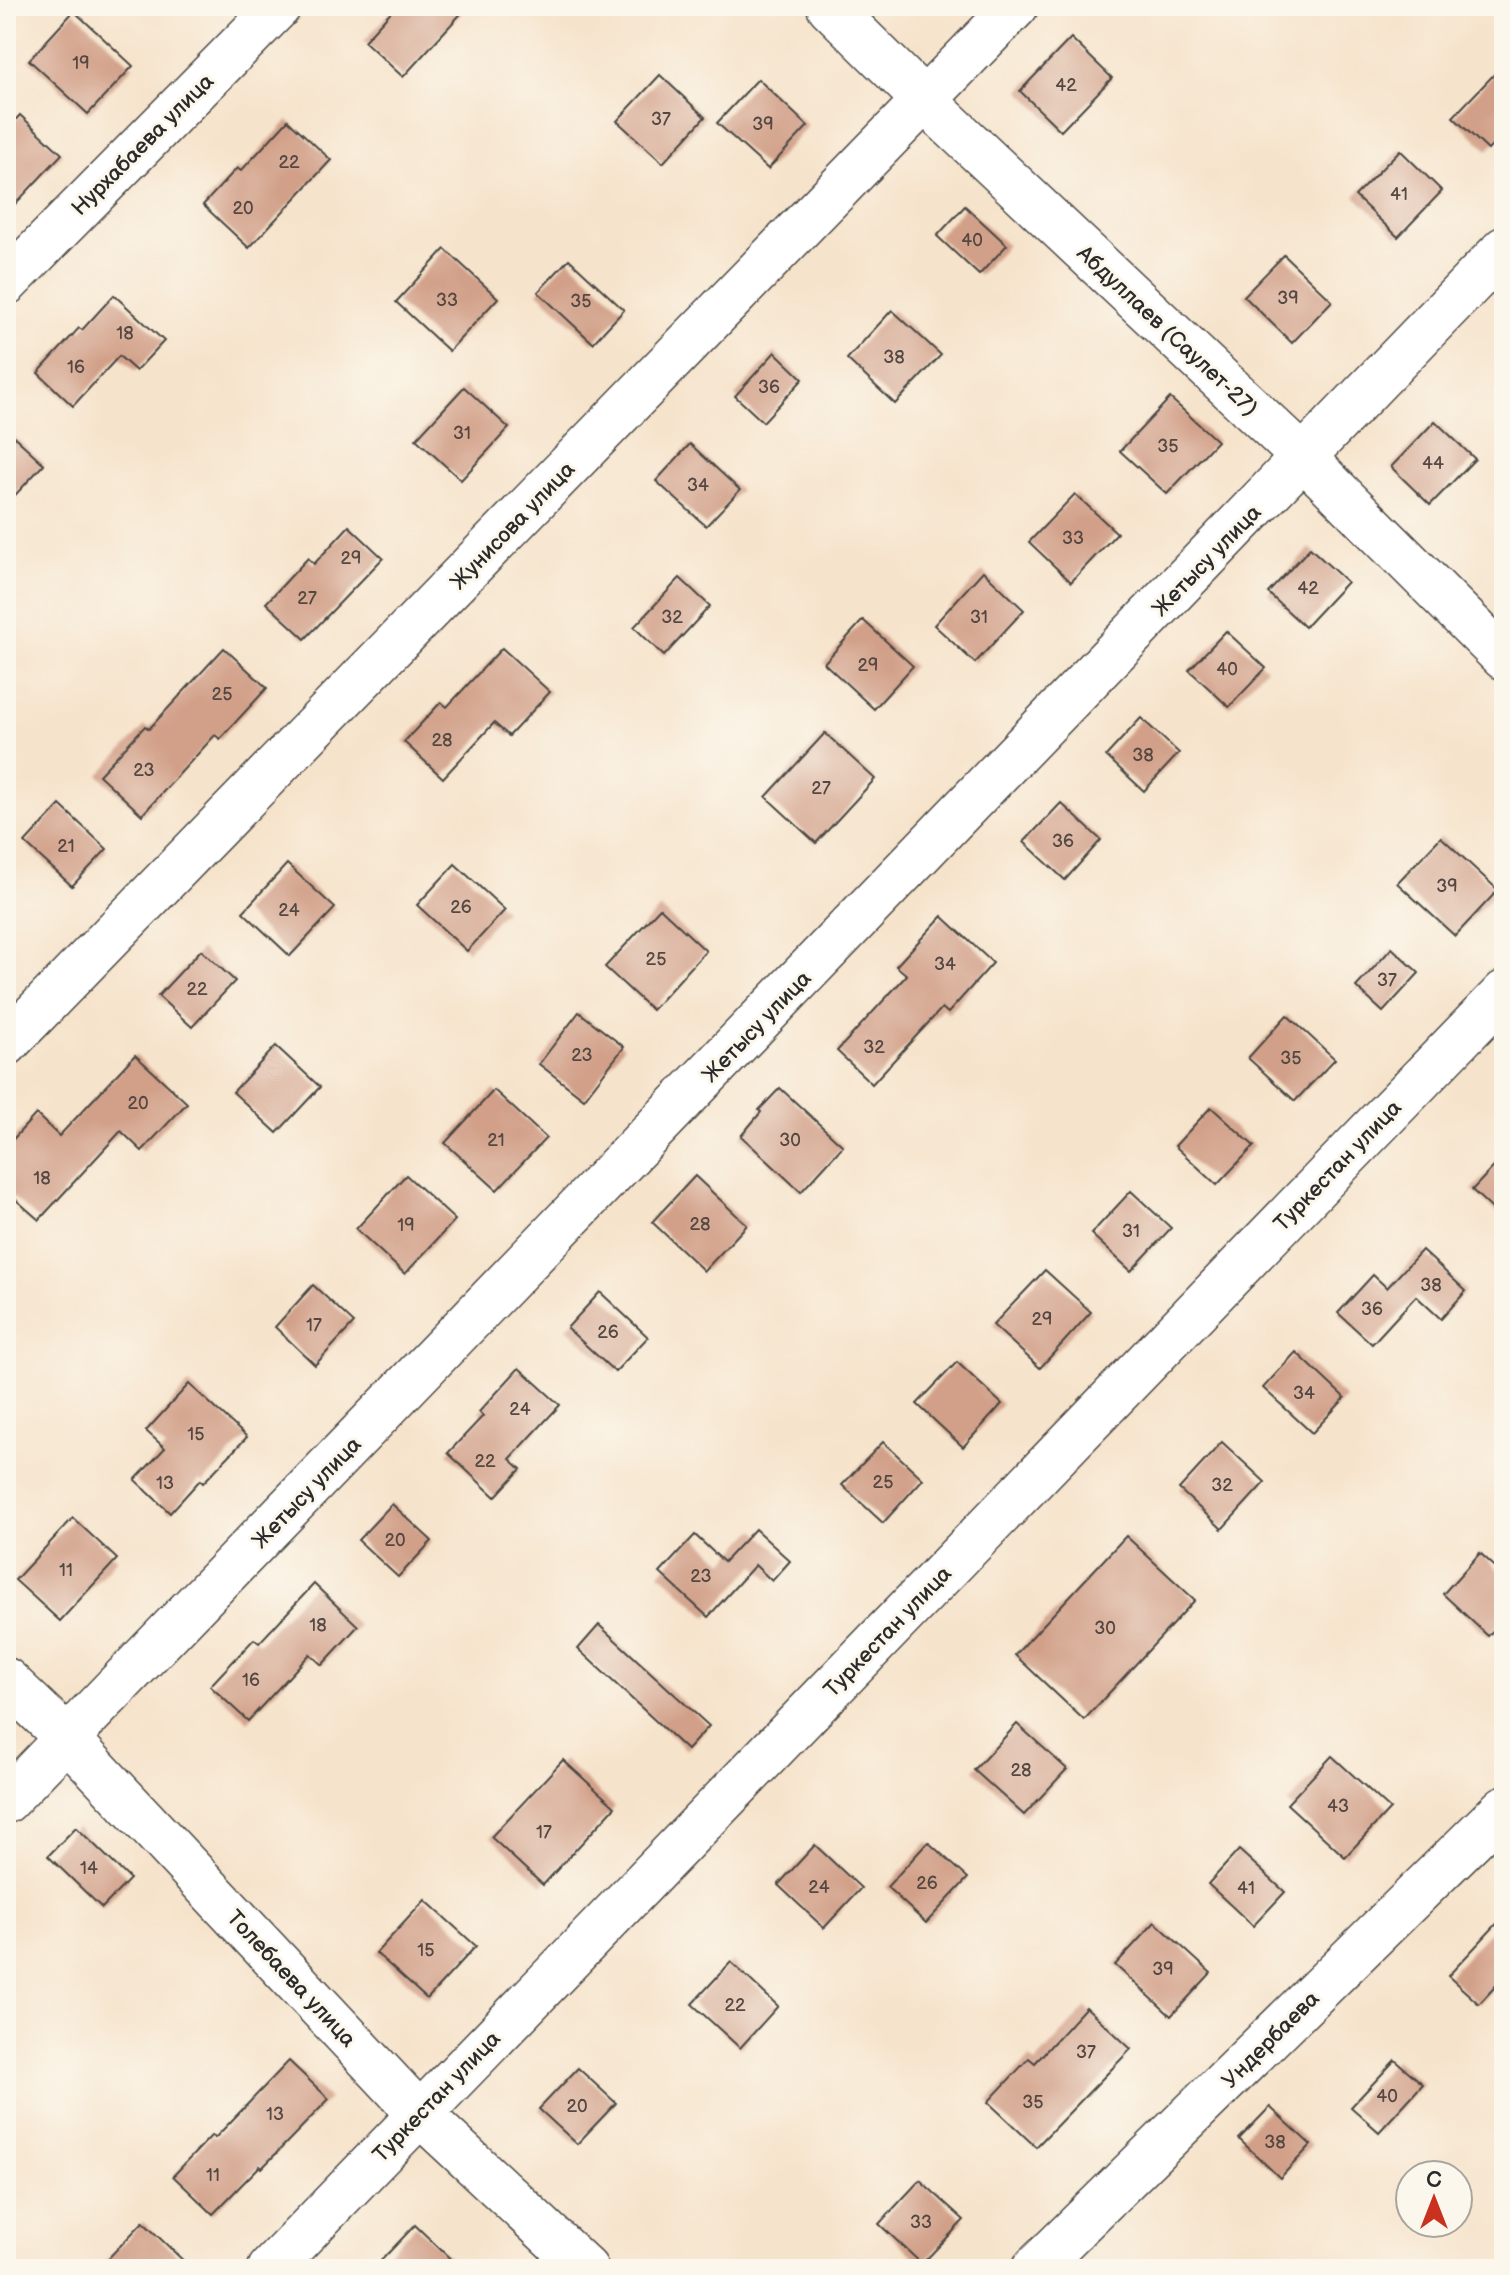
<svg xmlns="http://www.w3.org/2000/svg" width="1510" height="2275" font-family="'Balsamiq Sans',sans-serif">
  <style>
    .building { fill: #d2a089 }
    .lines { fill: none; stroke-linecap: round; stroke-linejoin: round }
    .minor-casing { stroke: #494743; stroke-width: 47 }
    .minor { stroke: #fff; stroke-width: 44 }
    .labels { text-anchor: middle; stroke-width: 6; stroke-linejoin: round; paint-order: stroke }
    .number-label { font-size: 18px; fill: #554842 }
    .street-label { font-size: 22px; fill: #2b2b2b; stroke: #fbf7ec }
  </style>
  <rect width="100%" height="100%" fill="#fbf7ec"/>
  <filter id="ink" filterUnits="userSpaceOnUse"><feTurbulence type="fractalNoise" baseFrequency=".0125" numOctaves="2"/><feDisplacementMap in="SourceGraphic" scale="16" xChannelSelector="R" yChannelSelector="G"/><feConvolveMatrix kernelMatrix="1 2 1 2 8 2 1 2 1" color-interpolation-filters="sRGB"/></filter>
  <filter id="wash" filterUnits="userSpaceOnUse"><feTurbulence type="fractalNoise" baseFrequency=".006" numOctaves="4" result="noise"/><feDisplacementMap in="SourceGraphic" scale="32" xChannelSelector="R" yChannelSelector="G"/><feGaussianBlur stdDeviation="1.8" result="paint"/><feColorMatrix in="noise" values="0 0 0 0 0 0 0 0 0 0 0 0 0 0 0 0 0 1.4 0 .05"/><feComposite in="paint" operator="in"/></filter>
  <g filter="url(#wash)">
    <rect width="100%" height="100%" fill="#f6e3cb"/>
    <g id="blocks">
      <g class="building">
        <path d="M396,6H468L403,77L364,41Z"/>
        <path d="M74,11L133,66L88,114L29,60Z"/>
        <path d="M1071,38L1112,78L1061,131L1020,91Z"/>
        <path d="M1504,64V133L1488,150L1453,117Z"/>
        <path d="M660,75L705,117L663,163L617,121Z"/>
        <path d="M758,79L808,126L768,169L717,123Z"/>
        <path d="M20,115L62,154L6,214V130Z"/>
        <path d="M288,120L331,160L249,248L203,205L237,168L241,171Z"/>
        <path d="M1400,150L1442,191L1398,237L1355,196Z"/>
        <path d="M965,206L1007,245L979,275L937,236Z"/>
        <path d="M445,249L498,298L449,351L396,302Z"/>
        <path d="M1284,255L1332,301L1292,343L1244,296Z"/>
        <path d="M569,259L624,310L593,343L538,292Z"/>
        <path d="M114,295L164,341L136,371L119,356L73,406L38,373L79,328L82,330Z"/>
        <path d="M892,310L941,355L895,404L847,359Z"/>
        <path d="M775,352L803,379L763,422L735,396Z"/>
        <path d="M464,387L509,428L461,480L416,439Z"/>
        <path d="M1170,398L1217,441L1167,494L1120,451Z"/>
        <path d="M1435,421L1475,459L1430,505L1391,467Z"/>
        <path d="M6,429L44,464L6,505Z"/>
        <path d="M690,444L740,490L706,526L656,481Z"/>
        <path d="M1075,494L1117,533L1071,582L1029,542Z"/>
        <path d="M349,526L383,558L305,639L266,603L308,558L314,564Z"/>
        <path d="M1310,548L1347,582L1305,627L1268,593Z"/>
        <path d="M983,571L1024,610L975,663L934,625Z"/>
        <path d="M680,578L710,606L664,656L634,627Z"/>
        <path d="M863,620L913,666L874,709L824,663Z"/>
        <path d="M1226,631L1266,668L1229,707L1189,670Z"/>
        <path d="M224,648L267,688L220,739L215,735L142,815L99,775L145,726L149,729Z"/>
        <path d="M502,648L550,692L509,736L494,723L443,778L404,742L441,702L447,707Z"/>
        <path d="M1141,718L1179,753L1144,791L1106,756Z"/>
        <path d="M825,733L875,779L816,843L766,797Z"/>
        <path d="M1061,803L1101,840L1065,880L1024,842Z"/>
        <path d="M60,805L107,849L72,886L25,843Z"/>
        <path d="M1441,837L1498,890L1455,936L1397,883Z"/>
        <path d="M287,864L335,908L290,956L243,912Z"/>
        <path d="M455,864L505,910L467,951L417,905Z"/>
        <path d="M660,908L706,951L652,1010L605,967Z"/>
        <path d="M942,916L993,963L948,1013L942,1008L872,1084L837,1051L907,975L896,966Z"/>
        <path d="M1392,948L1419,973L1383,1012L1356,987Z"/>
        <path d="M201,950L235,981L192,1027L158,996Z"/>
        <path d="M579,1012L624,1047L584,1099L539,1064Z"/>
        <path d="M1287,1015L1335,1059L1295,1101L1248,1058Z"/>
        <path d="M276,1046L320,1087L277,1133L233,1092Z"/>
        <path d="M135,1055L187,1103L142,1151L121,1131L39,1220L6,1191V1147L36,1114L59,1136Z"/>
        <path d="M780,1088L843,1146L801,1192L741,1136L761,1112L759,1110Z"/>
        <path d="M494,1090L546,1138L497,1190L445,1143Z"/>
        <path d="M1211,1107L1254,1146L1217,1185L1175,1146Z"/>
        <path d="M1504,1156V1220L1472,1190Z"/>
        <path d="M406,1175L455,1220L405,1274L356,1229Z"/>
        <path d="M695,1176L747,1225L704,1271L652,1222Z"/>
        <path d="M1131,1191L1171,1228L1131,1271L1091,1234Z"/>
        <path d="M1422,1250L1466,1291L1441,1319L1416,1296L1372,1344L1338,1313L1373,1275L1387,1288Z"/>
        <path d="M1045,1270L1091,1312L1040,1368L993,1325Z"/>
        <path d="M313,1285L354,1323L315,1365L275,1327Z"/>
        <path d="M600,1292L648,1337L615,1372L567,1328Z"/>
        <path d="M1296,1352L1345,1398L1312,1433L1263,1388Z"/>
        <path d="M957,1362L1002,1404L963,1447L917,1404Z"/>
        <path d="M519,1368L560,1405L510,1459L521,1469L495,1497L448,1453L483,1416L479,1412Z"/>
        <path d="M189,1384L247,1437L203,1483L200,1480L170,1513L135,1480L165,1448L146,1431Z"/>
        <path d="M883,1442L923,1479L883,1523L842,1485Z"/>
        <path d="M1222,1442L1265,1482L1222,1529L1179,1489Z"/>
        <path d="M392,1504L432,1541L398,1577L358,1540Z"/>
        <path d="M73,1518L117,1559L60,1621L15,1580Z"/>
        <path d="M755,1529L790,1561L772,1581L755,1565L708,1617L660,1573L695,1535L724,1562Z"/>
        <path d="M1126,1536L1195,1600L1084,1720L1015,1655Z"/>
        <path d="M1480,1553L1504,1575V1619L1488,1636L1443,1594Z"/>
        <path d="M314,1584L358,1626L322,1665L310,1654L248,1721L210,1686L254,1639L259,1643Z"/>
        <path d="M599,1625L709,1726L687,1750L578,1649Z"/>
        <path d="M1017,1724L1067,1769L1024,1815L974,1770Z"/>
        <path d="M1332,1756L1390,1809L1345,1857L1287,1804Z"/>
        <path d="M563,1760L615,1807L543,1885L491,1837Z"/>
        <path d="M76,1827L130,1879L102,1908L48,1856Z"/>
        <path d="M928,1842L968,1878L926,1923L887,1887Z"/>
        <path d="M815,1845L861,1888L824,1928L778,1885Z"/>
        <path d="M1239,1850L1285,1892L1253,1926L1208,1884Z"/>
        <path d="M425,1900L476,1946L427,1999L376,1953Z"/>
        <path d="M1504,1916V1977L1479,2004L1448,1976Z"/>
        <path d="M1155,1922L1211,1973L1171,2016L1115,1965Z"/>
        <path d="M731,1962L778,2006L740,2048L692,2004Z"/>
        <path d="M1086,2007L1131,2049L1036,2147L988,2102L1029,2058L1035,2063Z"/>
        <path d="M1395,2060L1423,2084L1379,2132L1351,2107Z"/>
        <path d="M289,2061L329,2099L262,2168L260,2166L213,2214L173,2176L212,2135L215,2138Z"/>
        <path d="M578,2068L616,2103L577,2144L539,2109Z"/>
        <path d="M1270,2107L1311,2145L1280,2178L1239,2139Z"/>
        <path d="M920,2180L964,2220L922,2264L879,2224Z"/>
        <path d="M143,2222L192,2269H98Z"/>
        <path d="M415,2225L461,2269H373Z"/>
      </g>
    </g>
  </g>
  <g filter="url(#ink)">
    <use href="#blocks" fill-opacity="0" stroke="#494743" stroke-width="2"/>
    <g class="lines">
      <g class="minor-casing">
        <g id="minor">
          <path d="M829,6L925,101L1304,458L1504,658"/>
          <path d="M6,283L279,6"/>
          <path d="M6,1044L1016,6"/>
          <path d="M6,1680L68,1739L419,2113L586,2269"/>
          <path d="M6,1801L1504,249"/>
          <path d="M270,2269L1504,993"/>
          <path d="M1034,2269L1504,1808"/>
        </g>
      </g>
      <use href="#minor" class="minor"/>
    </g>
  </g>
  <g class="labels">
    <g class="number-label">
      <text x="81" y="69">19</text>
      <text x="1066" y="91">42</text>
      <text x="661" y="125">37</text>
      <text x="763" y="130">39</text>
      <text x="289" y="168">22</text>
      <text x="1399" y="200">41</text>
      <text x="243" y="214">20</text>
      <text x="972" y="246">40</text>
      <text x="1288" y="304">39</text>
      <text x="447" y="306">33</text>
      <text x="581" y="307">35</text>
      <text x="125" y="339">18</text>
      <text x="894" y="363">38</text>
      <text x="76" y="373">16</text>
      <text x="769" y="393">36</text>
      <text x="462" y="439">31</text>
      <text x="1168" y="452">35</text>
      <text x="1433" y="469">44</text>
      <text x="698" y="491">34</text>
      <text x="1073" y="544">33</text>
      <text x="351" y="564">29</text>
      <text x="1308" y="594">42</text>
      <text x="307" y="604">27</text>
      <text x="672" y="623">32</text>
      <text x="979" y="623">31</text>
      <text x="868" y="671">29</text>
      <text x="1227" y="675">40</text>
      <text x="222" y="700">25</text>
      <text x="442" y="746">28</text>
      <text x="1143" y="761">38</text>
      <text x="144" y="776">23</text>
      <text x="821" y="794">27</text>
      <text x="1063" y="847">36</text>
      <text x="66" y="852">21</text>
      <text x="1447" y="892">39</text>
      <text x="461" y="913">26</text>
      <text x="289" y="916">24</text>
      <text x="656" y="965">25</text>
      <text x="945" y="970">34</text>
      <text x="1387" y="986">37</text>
      <text x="197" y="995">22</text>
      <text x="874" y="1053">32</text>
      <text x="582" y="1061">23</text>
      <text x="1291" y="1064">35</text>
      <text x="138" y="1109">20</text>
      <text x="496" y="1146">21</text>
      <text x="790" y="1146">30</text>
      <text x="42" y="1184">18</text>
      <text x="700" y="1230">28</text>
      <text x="406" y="1231">19</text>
      <text x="1131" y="1237">31</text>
      <text x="1431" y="1291">38</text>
      <text x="1372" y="1315">36</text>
      <text x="1042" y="1325">29</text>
      <text x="314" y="1331">17</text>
      <text x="608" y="1338">26</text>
      <text x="1304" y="1399">34</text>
      <text x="520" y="1415">24</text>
      <text x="196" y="1440">15</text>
      <text x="485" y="1467">22</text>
      <text x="883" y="1488">25</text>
      <text x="165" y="1489">13</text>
      <text x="1222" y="1491">32</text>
      <text x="395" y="1546">20</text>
      <text x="66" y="1576">11</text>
      <text x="701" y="1582">23</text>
      <text x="318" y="1631">18</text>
      <text x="1105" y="1634">30</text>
      <text x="251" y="1686">16</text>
      <text x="1021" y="1776">28</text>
      <text x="1338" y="1812">43</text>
      <text x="544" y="1838">17</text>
      <text x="89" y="1874">14</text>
      <text x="927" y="1889">26</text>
      <text x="819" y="1893">24</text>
      <text x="1246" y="1894">41</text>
      <text x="426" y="1956">15</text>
      <text x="1163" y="1975">39</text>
      <text x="735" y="2011">22</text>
      <text x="1086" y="2058">37</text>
      <text x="1387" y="2102">40</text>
      <text x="1033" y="2108">35</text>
      <text x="577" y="2112">20</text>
      <text x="275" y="2120">13</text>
      <text x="1275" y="2148">38</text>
      <text x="213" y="2181">11</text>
      <text x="921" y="2228">33</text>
    </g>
    <g class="street-label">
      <text transform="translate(142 144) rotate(-45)" y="8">Нурхабаева улица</text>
      <text transform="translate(1168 330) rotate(43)" y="8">Абдуллаев (Саулет-27)</text>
      <text transform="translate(512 525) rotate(-46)" y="8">Жунисова улица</text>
      <text transform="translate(1206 560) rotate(-46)" y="8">Жетысу улица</text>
      <text transform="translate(756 1026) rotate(-46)" y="8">Жетысу улица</text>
      <text transform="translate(1337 1165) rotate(-46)" y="8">Туркестан улица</text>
      <text transform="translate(306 1492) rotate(-46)" y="8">Жетысу улица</text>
      <text transform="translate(887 1631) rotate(-46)" y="8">Туркестан улица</text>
      <text transform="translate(292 1978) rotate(47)" y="8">Толебаева улица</text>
      <text transform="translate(1270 2039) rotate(-45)" y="8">Ундербаева</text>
      <text transform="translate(436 2096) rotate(-46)" y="8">Туркестан улица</text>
    </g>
  </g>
  <rect width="1510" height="2275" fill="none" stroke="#fbf7ec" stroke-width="32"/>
  <g transform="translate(1434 2199)"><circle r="38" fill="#fbf7ec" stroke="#a8a59f" stroke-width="2"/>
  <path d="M0-6L14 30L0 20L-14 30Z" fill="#c8321e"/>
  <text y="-12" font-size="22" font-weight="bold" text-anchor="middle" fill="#2b2b2b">С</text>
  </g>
</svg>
